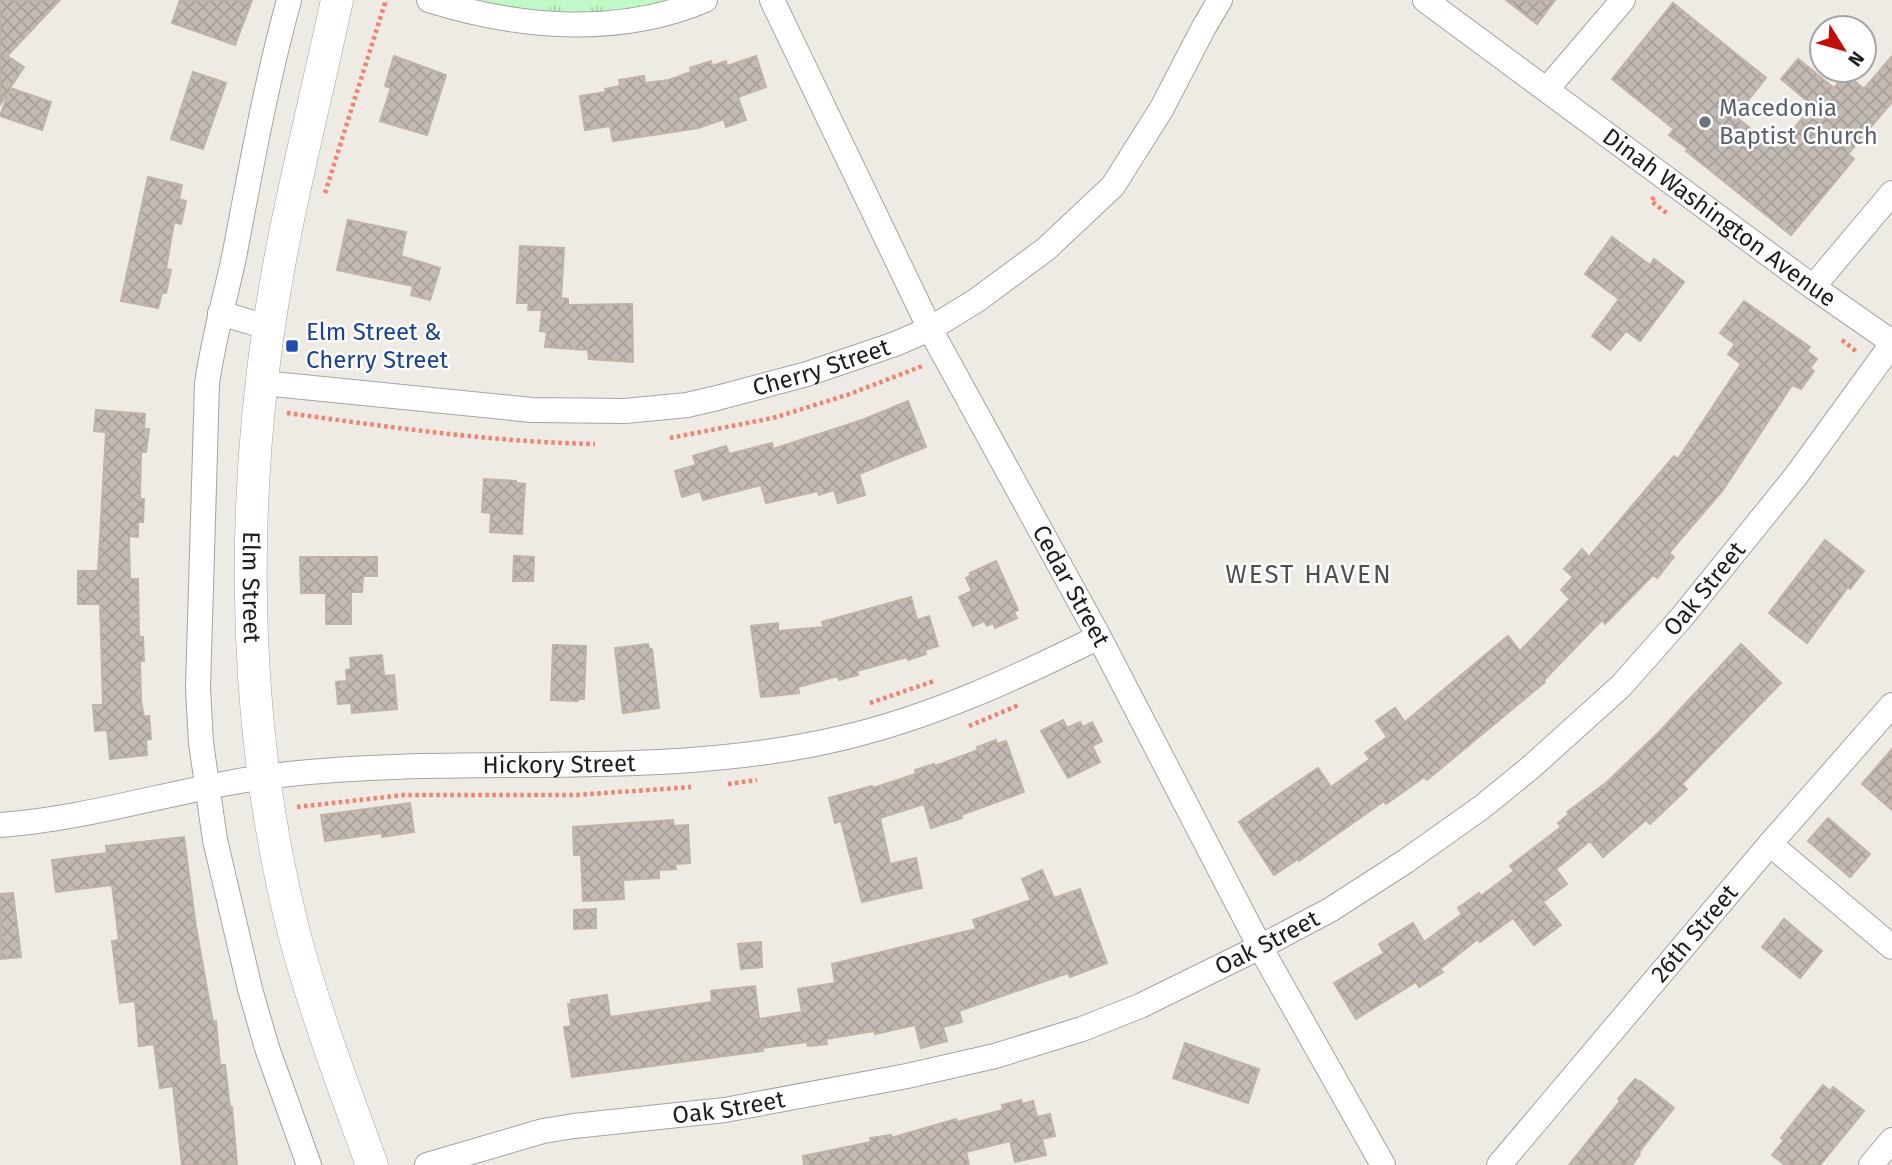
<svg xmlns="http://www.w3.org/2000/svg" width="1892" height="1165" font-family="'Fira Sans',sans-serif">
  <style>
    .park { fill: url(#park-tufts) }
    .building { fill: url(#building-cross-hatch); stroke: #c0b2a6; stroke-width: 2 }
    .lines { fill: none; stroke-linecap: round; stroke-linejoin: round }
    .minor-casing { stroke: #a4a4a4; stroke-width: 26 }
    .tertiary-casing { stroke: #a4a4a4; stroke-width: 33 }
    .path { stroke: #f67f6d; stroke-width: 4.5; stroke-dasharray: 3.5 3.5; stroke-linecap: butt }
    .minor { stroke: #fff; stroke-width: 24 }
    .tertiary { stroke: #fff; stroke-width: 32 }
    .worship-dot { fill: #6b7280; stroke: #fff; stroke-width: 2.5 }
    .transit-dot { fill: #1a4fb4; stroke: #fff; stroke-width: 2.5 }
    .labels { text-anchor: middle; stroke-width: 5; stroke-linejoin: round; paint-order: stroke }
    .worship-label { font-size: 24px; fill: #5b616d; stroke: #fff; text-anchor: start }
    .street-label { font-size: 24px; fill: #1d1d1d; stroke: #fff }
    .transit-label { font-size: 24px; fill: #164399; stroke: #fff; text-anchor: start }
    .neighbourhood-label { font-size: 26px; letter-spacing: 2px; fill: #505050; stroke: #fff }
  </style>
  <defs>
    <pattern id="park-tufts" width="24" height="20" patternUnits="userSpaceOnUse" patternTransform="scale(1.75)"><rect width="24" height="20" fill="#c1f8c7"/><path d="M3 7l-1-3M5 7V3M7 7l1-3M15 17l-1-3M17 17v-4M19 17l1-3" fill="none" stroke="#a5d4aa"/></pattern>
    <pattern id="building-cross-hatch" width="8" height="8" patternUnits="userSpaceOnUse" patternTransform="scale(1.75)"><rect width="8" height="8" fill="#c3bab3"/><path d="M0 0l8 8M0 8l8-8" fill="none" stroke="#a79f9a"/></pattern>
  </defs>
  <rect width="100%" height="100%" fill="#eeebe4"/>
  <path class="park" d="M429,0H705L629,20Z"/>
  <g class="building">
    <path d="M0,0H60L7,56L24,67L10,88L51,102L42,130L0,116L9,91L0,105Z"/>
    <path d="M180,0H252L235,45L172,23Z"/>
    <path d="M1506,0H1555L1537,24Z"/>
    <path d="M1673,3L1766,78L1735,116L1776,149L1813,106L1781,79L1798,59L1834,88L1846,74L1864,89L1892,56V102L1848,154L1854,159L1791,235L1686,151L1688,149L1669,135L1674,129L1612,79Z"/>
    <path d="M394,56L446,75L427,135L380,121L391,88L385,86Z"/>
    <path d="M756,56L766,87L738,97L746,120L726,127L724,119L698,128L613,141L610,126L585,130L580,96L606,92L605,89L620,86L619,80L644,76L645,83L669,80L691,72L690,68L711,61L712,66L726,61L727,66Z"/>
    <path d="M193,72L226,83L203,149L171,139Z"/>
    <path d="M148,177L182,185L179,199L186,201L181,224L174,222L166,269L171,270L166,293H162L158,308L121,301Z"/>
    <path d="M348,220L406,232L401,256L440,268L430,300L411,295L413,286L337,270Z"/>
    <path d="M1612,237L1650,265L1654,259L1684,282L1640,341L1626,331L1610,350L1592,336L1619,299L1585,274Z"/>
    <path d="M520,246L564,248L561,298L568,299V305L632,304L633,362L589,359L588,350L545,347L547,332L540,331L542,310H528L529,303H517Z"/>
    <path d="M1744,301L1810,347L1807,351L1817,359L1810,368L1814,371L1801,389L1792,385L1723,490L1669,553L1674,557L1657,578L1653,575L1605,624L1602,620L1544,680L1545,682L1427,780L1424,777L1386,804L1384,801L1299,861L1298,859L1274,875L1239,822L1318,768L1331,787L1370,759L1365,753L1387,737L1376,721L1395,708L1405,722L1508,636L1520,651L1570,599L1561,590L1573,577L1564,569L1582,549L1589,557L1674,456L1678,459L1741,364L1728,354L1735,344L1720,333Z"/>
    <path d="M908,401L926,447L859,474L865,495L838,503L834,490L819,495L818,491L766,503L761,485L703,500L700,491L682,497L675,471L696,465L693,456L726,446L729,454L772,443L773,449L862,420Z"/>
    <path d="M96,410L145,414L144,429H149L146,452H141L140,499H144L143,522H138V537L129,536L130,579H138L139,637H143L144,661H140L141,701L144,717L149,716L151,739L146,740L147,755L110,759L107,730L95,731L93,705H103L100,604H78V571H98L106,432L94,431Z"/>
    <path d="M484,479L516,481V483L525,484L522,534L490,532L491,513L482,512Z"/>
    <path d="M1825,540L1864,571L1850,589L1848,587L1807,643L1769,613Z"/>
    <path d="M514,556L534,557L533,581H513Z"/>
    <path d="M300,557H377V576H363L362,592H351V624H326V593H301Z"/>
    <path d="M996,561L1018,610L1014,612L1017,618L995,628L993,623L987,626L984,621L973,626L959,597L972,591L966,578L971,575L970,573Z"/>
    <path d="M911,597L917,620L929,616L938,646L925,650L926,654L908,660L907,657L857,671L858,675L839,680L838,676L798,687L799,693L761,697L751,626L778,623V631L824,627L822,622Z"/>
    <path d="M648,644L649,649H652L659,708L623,713L615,648Z"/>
    <path d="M1741,644L1781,683L1682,784L1687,789L1650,824L1646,820L1603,857L1590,841L1556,869L1567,884L1543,902L1561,925L1534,945L1513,918L1480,942L1478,939L1440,969L1443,972L1419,987L1416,982L1356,1019L1334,983L1384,953L1379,944L1413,923L1424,942L1462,914L1458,908L1479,893L1481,896L1514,871L1510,866L1561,827L1558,823L1569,814L1567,812L1607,782L1659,732Z"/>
    <path d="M553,645L586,646L584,699H578V701L551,700Z"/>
    <path d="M382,655L384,676L394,675L397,709L352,713L351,703L338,704L336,682L347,681L346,670L351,669L350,658Z"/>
    <path d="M1063,720L1067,728L1080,722L1083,727L1092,722L1102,741L1092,746L1100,762L1068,778L1041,731Z"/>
    <path d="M996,740L997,744L1006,741L1024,792L961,815L962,818L931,828L924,804L880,818L890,864L916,858L922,888L862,902L841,821L835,823L829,798L872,786L873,788L916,774L915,770L934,764L935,766L978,750L977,747Z"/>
    <path d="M1892,749V810L1862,784Z"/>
    <path d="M410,803L414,832L382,837V833L325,841L321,815Z"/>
    <path d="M1828,818L1870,854L1850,877L1808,841Z"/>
    <path d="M673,820L674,826L688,825L690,863L675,864L676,869L659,870V878L623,880L624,899L583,901L581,855H574L573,827Z"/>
    <path d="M184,837L196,927L213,1022L216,1021L220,1065H225L230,1107H232L237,1165H182L173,1086L160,1088L154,1044L139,1046L135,1001L120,1003L112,941L119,940L112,885L56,892L52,860L107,853L106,846Z"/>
    <path d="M1042,870L1054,898L1080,889L1107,963L1070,977L1068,973L959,1011L962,1022L943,1027L947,1041L921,1048L915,1025L875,1034L874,1031L826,1039L827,1044L808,1046L807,1042L762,1048L763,1051L572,1077L564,1027L571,1026L568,1004H571V1000L607,995L610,1017L712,1002L711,991L755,986L759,1019L802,1012L798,989L835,983L832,964L976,929L973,920L1031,900L1022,879Z"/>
    <path d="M13,893L21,957L1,959L0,894Z"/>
    <path d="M596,909V928L574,929V910Z"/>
    <path d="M1784,919L1822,951L1800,978L1762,947Z"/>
    <path d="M761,942L762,967L741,969L738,944Z"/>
    <path d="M1185,1043L1259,1069L1248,1103L1173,1078Z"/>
    <path d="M1635,1079L1639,1082L1640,1081L1674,1108L1639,1152L1640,1154L1632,1165H1569L1620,1101L1618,1099Z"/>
    <path d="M1823,1085L1830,1091L1833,1087L1864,1111L1820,1165H1785L1772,1155L1784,1140L1781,1138Z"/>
    <path d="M1021,1100L1022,1104L1033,1101L1037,1117L1050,1114L1055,1136L1042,1139L1046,1155L1015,1162L1010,1141L966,1152L969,1165H804L803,1156L871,1142L870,1138L891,1135V1138L956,1119L957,1122L1003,1110L1002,1105Z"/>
  </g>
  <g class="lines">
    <g class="minor-casing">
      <g id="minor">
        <path d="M289,0C266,83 251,168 235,252C226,296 213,339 207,384L198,688L201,743L215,840L250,989L267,1048L309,1165"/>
        <path d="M429,0C518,28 618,37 705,0"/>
        <path id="s1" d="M772,0L930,329L1099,637L1260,947L1383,1165"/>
        <path id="s2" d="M1425,0L1813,287L1892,342"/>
        <path d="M1547,89L1623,0"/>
        <path d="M1813,287L1892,193"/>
        <path d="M220,313L270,328"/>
        <path id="s3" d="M263,383L532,410L625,411L687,405L717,398L807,374L895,344L930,329L977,300L1046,249L1113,186L1162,108L1204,27L1220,0"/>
        <path id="s4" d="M0,825C98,818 191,784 289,774C473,754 661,781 842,738C932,717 1016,678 1099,637"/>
        <path d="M1770,844L1892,947"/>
        <path id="s5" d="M427,1165L543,1131L574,1126L725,1110L907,1076L995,1056L1082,1029L1140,1006L1260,947L1330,910L1406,861L1482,807L1530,768L1621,686L1682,617L1796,476L1892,344"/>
        <path id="s6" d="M1499,1165L1770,844L1892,705"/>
        <path d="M1871,1165L1892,1140"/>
      </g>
    </g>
    <g class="tertiary-casing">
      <g id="tertiary">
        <path id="s7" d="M337,0C320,80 300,159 284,239C239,466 237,709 294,933C315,1012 344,1088 372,1165"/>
      </g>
    </g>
    <g class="path">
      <path d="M325,193L385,3L384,0"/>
      <path d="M1654,197L1651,201L1668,214"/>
      <path d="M1842,340L1857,352"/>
      <path d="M287,413C389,427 492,442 595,444"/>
      <path d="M670,438L773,418L847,395L925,365"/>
      <path d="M870,703L934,681"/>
      <path d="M969,726L1019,705"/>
      <path d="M728,784L757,780"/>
      <path d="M297,807L404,795H577L691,787"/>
    </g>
    <use href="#minor" class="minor"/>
    <use href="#tertiary" class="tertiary"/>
  </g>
  <circle class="worship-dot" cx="1705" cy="122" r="7"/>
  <rect class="transit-dot" x="285" y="339" width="14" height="14" rx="3.5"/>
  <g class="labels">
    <g class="worship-label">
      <text x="1719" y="116">Macedonia<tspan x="1719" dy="28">Baptist Church</tspan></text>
    </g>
    <g class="street-label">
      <text dy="8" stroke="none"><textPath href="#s2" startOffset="366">Dinah Washington Avenue</textPath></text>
      <text dy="8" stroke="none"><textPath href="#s3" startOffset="565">Cherry Street</textPath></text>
      <text dy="8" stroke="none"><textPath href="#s1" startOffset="658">Cedar Street</textPath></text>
      <text dy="8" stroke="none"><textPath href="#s7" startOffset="595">Elm Street</textPath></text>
      <text dy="8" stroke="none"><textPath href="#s5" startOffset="1442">Oak Street</textPath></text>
      <text dy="8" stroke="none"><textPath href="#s4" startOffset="564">Hickory Street</textPath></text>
      <text dy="8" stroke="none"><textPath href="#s6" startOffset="303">26th Street</textPath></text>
      <text dy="8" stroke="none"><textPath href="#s5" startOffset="875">Oak Street</textPath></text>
      <text dy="8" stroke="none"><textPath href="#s5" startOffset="308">Oak Street</textPath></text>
    </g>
    <g class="transit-label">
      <text x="306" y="340">Elm Street &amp;<tspan x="306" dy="28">Cherry Street</tspan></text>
    </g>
    <g class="neighbourhood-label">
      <text x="1309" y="583">WEST HAVEN</text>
    </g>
  </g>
  <g transform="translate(1843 49) rotate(127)"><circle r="33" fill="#ffffff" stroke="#a5a5a5" stroke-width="2"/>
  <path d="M0-5L12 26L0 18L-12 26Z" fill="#c60b05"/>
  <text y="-10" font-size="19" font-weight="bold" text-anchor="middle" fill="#1d1d1d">N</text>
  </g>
</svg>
